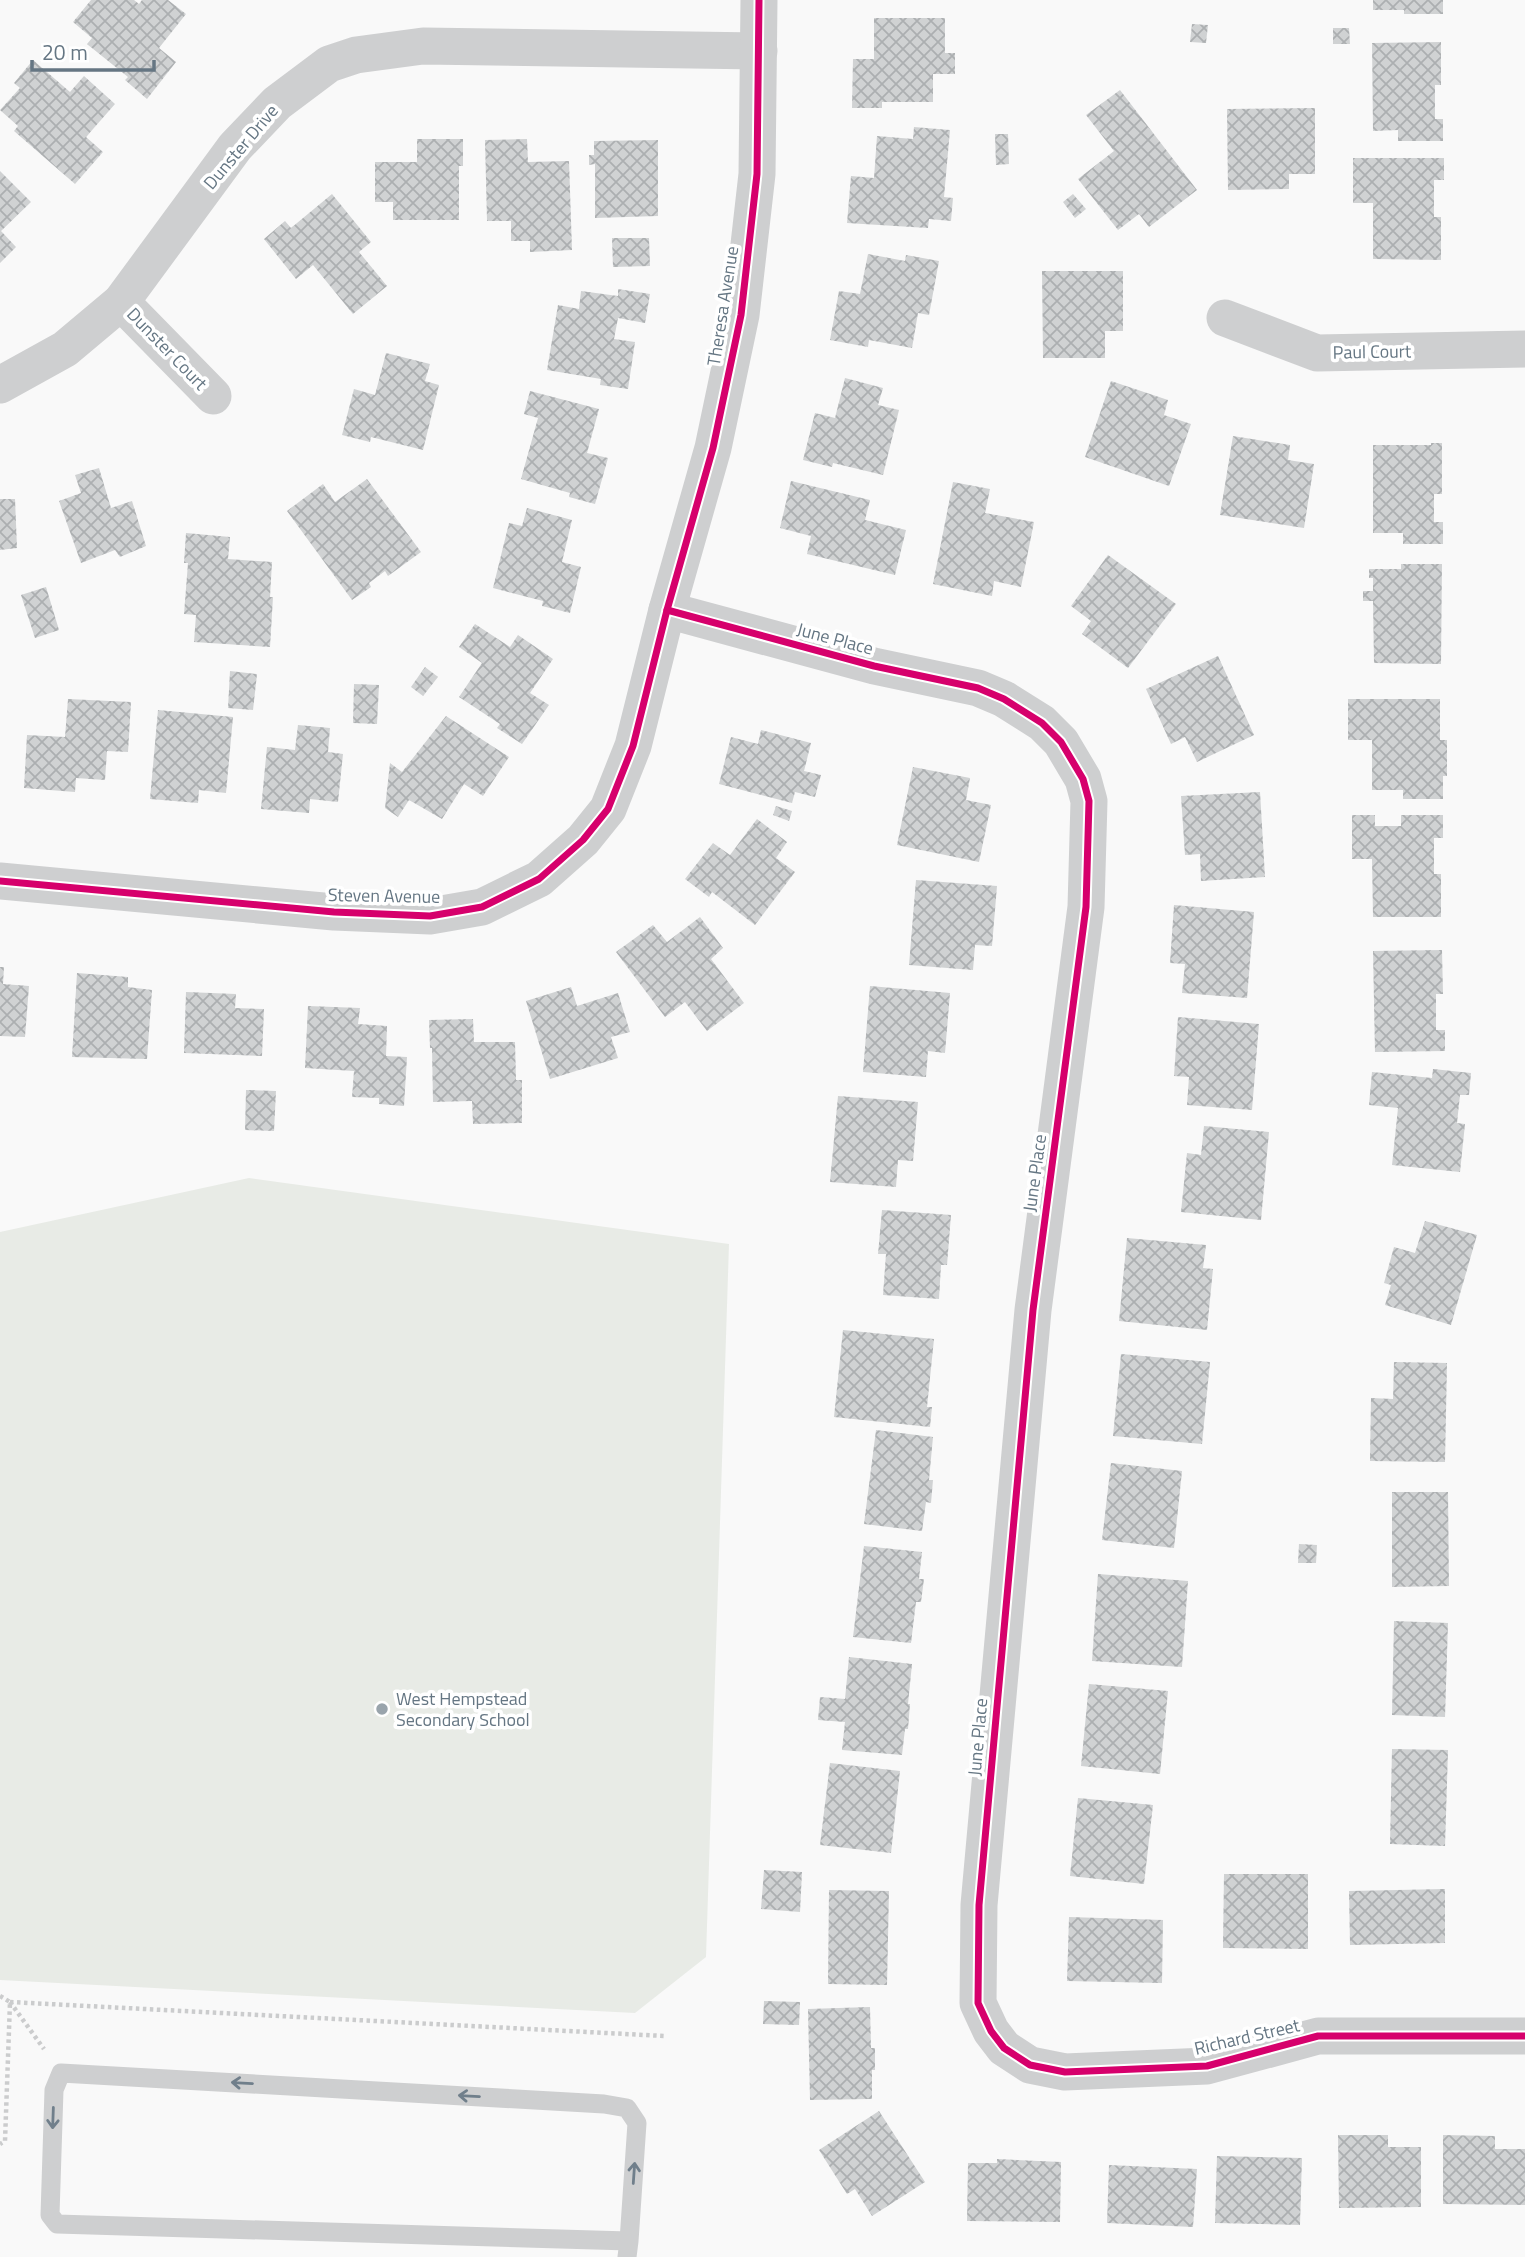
<svg xmlns="http://www.w3.org/2000/svg" width="1525" height="2257" font-family="'Titillium Web',sans-serif">
  <style>
    .garden { fill: #e8ebe6 }
    .building { fill: url(#building-cross-hatch) }
    .lines { fill: none; stroke-linecap: round; stroke-linejoin: round }
    .path { stroke: #cbcccd; stroke-width: 4.5; stroke-dasharray: 3.5 3.5; stroke-linecap: butt }
    .lane { stroke: #cecfd0; stroke-width: 19 }
    .street { stroke: #cecfd0; stroke-width: 37 }
    .cycleway-casing { stroke: #fff; stroke-width: 11 }
    .cycleway { stroke: #d6006c; stroke-width: 7 }
    .oneway { stroke: #707f8b }
    .poi-dot { fill: #99a4ac; stroke: #fff; stroke-width: 2.5 }
    .labels { text-anchor: middle; stroke-width: 7; stroke-linejoin: round; paint-order: stroke }
    .street-label { font-size: 18px; fill: #657683; stroke: #fff }
    .poi-label { font-size: 18px; fill: #657683; stroke: #fff; text-anchor: start }
  </style>
  <defs>
    <pattern id="building-cross-hatch" width="8" height="8" patternUnits="userSpaceOnUse" patternTransform="scale(1.75)"><rect width="8" height="8" fill="#d0d2d3"/><path d="M0 0l8 8M0 8l8-8" fill="none" stroke="#acafb1"/></pattern>
  </defs>
  <rect width="100%" height="100%" fill="#f9f9f9"/>
  <path class="garden" d="M249,1178L729,1244L706,1957L635,2013L0,1980V1232Z"/>
  <g class="building">
    <path d="M91,0H134L139,4L142,0H168L186,14L159,48L176,62L147,99L125,80L128,77L87,44L92,38L73,22Z"/>
    <path d="M1373,0H1443V14H1404V10H1373Z"/>
    <path d="M874,18H945V53H955V74H933V102H882V108H852L853,59H874Z"/>
    <path d="M1192,24L1208,25L1206,43L1190,42Z"/>
    <path d="M1333,28H1349L1350,44H1333Z"/>
    <path d="M1441,42V85H1435V119H1443V141H1398V130L1373,131L1372,43Z"/>
    <path d="M33,60L70,92L84,76L115,104L86,137L103,152L75,184L14,131L18,126L0,110L20,88L14,83Z"/>
    <path d="M1120,90L1197,190L1149,227L1139,214L1118,230L1078,179L1114,151L1086,115Z"/>
    <path d="M1315,108V174H1289V189L1228,190L1227,109Z"/>
    <path d="M914,127L950,130L944,197L953,198L951,221L929,219L928,228L847,223L851,176L874,178L877,136L913,139Z"/>
    <path d="M995,134H1008L1009,164L996,165Z"/>
    <path d="M417,139H463V166H459V220H393V202H375V162H417Z"/>
    <path d="M527,139L528,162L569,161L572,250L530,252V241H511V221H487L485,140Z"/>
    <path d="M658,140V216L595,218V164L589,165V155H594V141Z"/>
    <path d="M1353,158H1444V180H1434V217H1441V260L1373,259V203H1353Z"/>
    <path d="M0,171L31,202L1,231L16,247L0,263Z"/>
    <path d="M332,194L371,242L359,252L387,286L353,314L313,265L296,279L264,239L285,221L291,228Z"/>
    <path d="M1073,194L1086,209L1075,218L1063,202Z"/>
    <path d="M612,238H649L650,266L613,267Z"/>
    <path d="M868,254L905,261L906,255L939,261L929,315L918,313L912,348L869,340L868,347L830,340L839,291L860,294Z"/>
    <path d="M1042,271H1123V331H1105V358H1043Z"/>
    <path d="M618,289L650,294L645,323L618,318L614,339L635,342L628,389L600,385L601,379L547,370L558,305L579,309L581,291L618,296Z"/>
    <path d="M386,353L430,364L425,381L439,385L423,450L371,437L370,442L342,435L354,389L375,395Z"/>
    <path d="M845,378L883,388L878,405L899,410L883,475L833,463L832,467L803,460L815,413L835,418Z"/>
    <path d="M1111,381L1168,400L1164,415L1191,424L1169,486L1085,457Z"/>
    <path d="M530,391L599,409L587,453L608,458L595,504L569,497L570,493L521,479L538,418L524,414Z"/>
    <path d="M1233,436L1290,445L1288,460L1314,464L1304,528L1220,515Z"/>
    <path d="M1431,443H1442V494H1434V522H1443V544H1403V533H1373V445H1431Z"/>
    <path d="M99,468L111,508L132,501L146,546L120,557L115,550L81,563L59,501L81,493L75,475Z"/>
    <path d="M367,479L421,552L388,576L385,571L369,583L371,587L352,600L287,511L323,484L335,502Z"/>
    <path d="M791,481L870,500L865,520L906,530L895,575L807,554L811,536L780,528Z"/>
    <path d="M953,482L990,489L985,513L1034,522L1021,587L994,581L992,596L933,584Z"/>
    <path d="M0,499H15L17,548L0,550Z"/>
    <path d="M527,508L572,520L562,562L581,567L570,613L542,606L543,601L493,588L509,523L522,526Z"/>
    <path d="M186,533L230,537L228,559L272,562L270,597H273L270,647L194,642L196,615L184,614L188,563H184Z"/>
    <path d="M1108,555L1176,604L1128,668L1082,634L1091,621L1071,606Z"/>
    <path d="M1401,564H1442L1441,664L1374,663L1373,601H1363V591H1373V578H1369V569H1401Z"/>
    <path d="M46,587L59,630L35,638L21,595Z"/>
    <path d="M475,624L510,647L518,635L553,659L530,693L549,705L522,744L497,728L500,724L459,697L482,663L459,647Z"/>
    <path d="M1218,656L1254,735L1197,762L1185,737L1171,744L1146,689Z"/>
    <path d="M425,667L438,677L423,696L411,687Z"/>
    <path d="M230,671L257,674L253,710L228,708Z"/>
    <path d="M354,684L379,685L377,724L353,723Z"/>
    <path d="M68,699L131,702L128,752L107,751L105,780L76,778L75,792L24,788L27,735L65,737Z"/>
    <path d="M1348,699H1440V740H1447V776H1443V799H1403V790H1372V740H1348Z"/>
    <path d="M158,710L233,717L226,793L199,790L198,803L150,799Z"/>
    <path d="M446,716L509,757L483,796L464,784L442,819L409,800L398,817L385,808L390,763L402,772Z"/>
    <path d="M298,725L330,728L328,752L343,754L338,802L310,799L309,813L261,809L267,747L295,750Z"/>
    <path d="M761,730L811,743L804,771L821,775L815,797L795,792L792,803L719,784L731,737L758,744Z"/>
    <path d="M913,767L970,778L966,800L991,805L979,862L897,845Z"/>
    <path d="M1260,792L1265,877L1201,881L1200,854L1185,855L1181,796Z"/>
    <path d="M776,806L792,811L789,821L773,815Z"/>
    <path d="M1352,815H1375V826H1401V815H1443V838H1434V874H1441V917H1373L1372,859H1352Z"/>
    <path d="M757,819L787,842L776,858L795,872L755,925L712,892L709,897L685,879L713,843L730,855Z"/>
    <path d="M916,880L997,886L992,946L975,945L973,970L909,965Z"/>
    <path d="M1174,905L1254,912L1247,998L1182,993L1185,964L1170,963Z"/>
    <path d="M700,917L723,948L711,959L744,1003L707,1031L685,1002L665,1017L616,952L653,925L667,942Z"/>
    <path d="M1442,950L1443,994H1436V1030H1445V1051L1375,1052L1373,951Z"/>
    <path d="M0,967H4L3,984L29,986L25,1037L0,1036Z"/>
    <path d="M77,973L128,977V987L152,990L147,1059L72,1057Z"/>
    <path d="M870,986L950,993L945,1053L928,1051L926,1077L863,1072Z"/>
    <path d="M571,987L577,1006L618,993L630,1032L611,1037L618,1058L550,1079L526,1001Z"/>
    <path d="M186,992L236,994L235,1008L264,1009L262,1056L184,1053Z"/>
    <path d="M308,1006L360,1008L358,1024L387,1026L386,1056L407,1057L404,1106L379,1104V1098L352,1097L354,1071L305,1068Z"/>
    <path d="M1178,1017L1259,1024L1252,1110L1187,1105L1189,1077L1174,1076Z"/>
    <path d="M473,1019L474,1042H515L516,1080H522V1123L473,1124L472,1101L433,1102L432,1048H430L429,1020Z"/>
    <path d="M1433,1069L1471,1073L1469,1095H1460L1457,1123L1465,1124L1460,1172L1392,1165L1398,1108L1369,1105L1372,1072L1432,1078Z"/>
    <path d="M246,1090L276,1091L274,1131L245,1130Z"/>
    <path d="M838,1096L918,1102L913,1161L898,1160L896,1187L830,1182Z"/>
    <path d="M1204,1126L1269,1132L1261,1220L1181,1212L1187,1153L1201,1155Z"/>
    <path d="M882,1210L951,1215L947,1265H941L939,1299L883,1295L886,1254H878Z"/>
    <path d="M1425,1221L1477,1235L1451,1325L1385,1305L1391,1285L1384,1283L1394,1247L1415,1253Z"/>
    <path d="M1127,1238L1206,1245L1203,1268L1213,1269L1207,1330L1119,1321Z"/>
    <path d="M843,1330L934,1339L927,1407H932L930,1427L834,1417Z"/>
    <path d="M1121,1354L1210,1362L1202,1444L1113,1436Z"/>
    <path d="M1394,1362L1447,1363L1445,1462L1370,1461L1371,1398L1393,1399Z"/>
    <path d="M876,1430L933,1437L929,1480H933L931,1503L926,1502L922,1531L864,1524Z"/>
    <path d="M1111,1463L1182,1471L1174,1548L1102,1540Z"/>
    <path d="M1392,1492H1448L1449,1586L1392,1587Z"/>
    <path d="M1299,1544L1317,1545L1316,1563H1298Z"/>
    <path d="M864,1546L922,1552L919,1579H924L921,1602H916L911,1643L853,1637Z"/>
    <path d="M1098,1574L1188,1581L1182,1667L1092,1661Z"/>
    <path d="M1394,1621L1448,1623L1445,1717L1392,1715Z"/>
    <path d="M849,1657L912,1664L908,1704H910L908,1729H905L902,1755L842,1750L845,1722L818,1720L820,1697L845,1699Z"/>
    <path d="M1089,1684L1168,1691L1160,1774L1081,1766Z"/>
    <path d="M1392,1749L1448,1750L1445,1846L1390,1844Z"/>
    <path d="M830,1763L900,1771L891,1853L820,1845Z"/>
    <path d="M1078,1798L1153,1805L1144,1884L1070,1876Z"/>
    <path d="M764,1870L802,1872L800,1912L761,1909Z"/>
    <path d="M1224,1874H1308V1949L1223,1948Z"/>
    <path d="M1445,1889V1943L1350,1945L1349,1891Z"/>
    <path d="M829,1890L889,1891L887,1985L828,1984Z"/>
    <path d="M1069,1917L1163,1920L1162,1983L1067,1981Z"/>
    <path d="M764,2001L800,2002L799,2025L763,2024Z"/>
    <path d="M870,2007L871,2048H875V2070H872V2099L810,2100L808,2009Z"/>
    <path d="M879,2111L925,2182L872,2216L855,2189L847,2194L819,2150Z"/>
    <path d="M1338,2135H1388V2147H1421V2207L1339,2208Z"/>
    <path d="M1443,2135L1495,2136V2149H1525V2205L1443,2204Z"/>
    <path d="M1217,2156L1302,2158L1300,2225L1215,2223Z"/>
    <path d="M997,2159L1061,2162L1060,2222L967,2221L968,2163H997Z"/>
    <path d="M1109,2165L1197,2169L1193,2227L1107,2223Z"/>
  </g>
  <g class="lines">
    <g class="path">
      <path d="M0,1996L10,2002L5,2141L0,2144"/>
      <path d="M10,2002L664,2036"/>
      <path d="M10,2002L44,2049"/>
    </g>
    <path class="lane" d="M627,2257L629,2241L637,2123L627,2108L604,2104L61,2073L54,2090L50,2215L57,2224L629,2241"/>
    <g class="street">
      <path d="M121,302L213,396"/>
      <path d="M1225,318L1317,353L1525,349"/>
      <path d="M0,385L65,349L121,302L235,147L277,103L329,64L356,55L423,46L759,51"/>
      <path d="M667,610L874,666L978,688L1004,699L1042,723L1061,742L1083,779L1089,801L1086,907L1033,1310L979,1905L978,2003L991,2031L1004,2048L1030,2065L1065,2072L1207,2066L1318,2036H1525"/>
      <path d="M0,881L334,912L430,916L482,907L539,879L583,840L608,809L633,746L667,610L713,448L741,315L757,174L759,0"/>
    </g>
    <g class="cycleway-casing">
      <g id="cycleway">
        <path d="M667,610L874,666L978,688L1004,699L1042,723L1061,742L1083,779L1089,801L1086,907L1033,1310L979,1905L978,2003L991,2031L1004,2048L1030,2065L1065,2072L1207,2066L1318,2036H1525"/>
        <path d="M0,881L334,912L430,916L482,907L539,879L583,840L608,809L633,746L667,610L713,448L741,315L757,174L759,0"/>
      </g>
    </g>
    <use href="#cycleway" class="cycleway"/>
  </g>
  <defs><path id="oneway-shaft" d="M-6 0H5M1.5-3L5.5 0L1.5 3" fill="none" stroke-width="1.6" stroke-linecap="round" stroke-linejoin="round" transform="scale(1.75)"/></defs>
  <g class="oneway">
    <use href="#oneway-shaft" transform="translate(242 2083) rotate(-177)"/>
    <use href="#oneway-shaft" transform="translate(469 2096) rotate(-177)"/>
    <use href="#oneway-shaft" transform="translate(53 2118) rotate(92)"/>
    <use href="#oneway-shaft" transform="translate(634 2173) rotate(-86)"/>
  </g>
  <circle class="poi-dot" cx="382" cy="1709" r="7"/>
  <g class="labels">
    <g class="street-label">
      <text transform="translate(241 147) rotate(-50)" y="6">Dunster Drive</text>
      <text transform="translate(723 306) rotate(-81)" y="6">Theresa Avenue</text>
      <text transform="translate(167 349) rotate(46)" y="6">Dunster Court</text>
      <text transform="translate(1372 352) rotate(-1)" y="6">Paul Court</text>
      <text transform="translate(835 639) rotate(15)" y="6">June Place</text>
      <text transform="translate(384 896) rotate(1)" y="6">Steven Avenue</text>
      <text transform="translate(1035 1173) rotate(-82)" y="6">June Place</text>
      <text transform="translate(978 1737) rotate(-85)" y="6">June Place</text>
      <text transform="translate(1247 2037) rotate(-13)" y="6">Richard Street</text>
    </g>
    <g class="poi-label">
      <text x="396" y="1705">West Hempstead<tspan x="396" dy="21">Secondary School</tspan></text>
    </g>
  </g>
  <path d="M32 60v10h122v-10" fill="none" stroke="#657683" stroke-width="3.5"/>
  <text x="42" y="60" font-size="21" fill="#657683" stroke="#ffffff" stroke-width="5" paint-order="stroke">20 m</text>
</svg>
